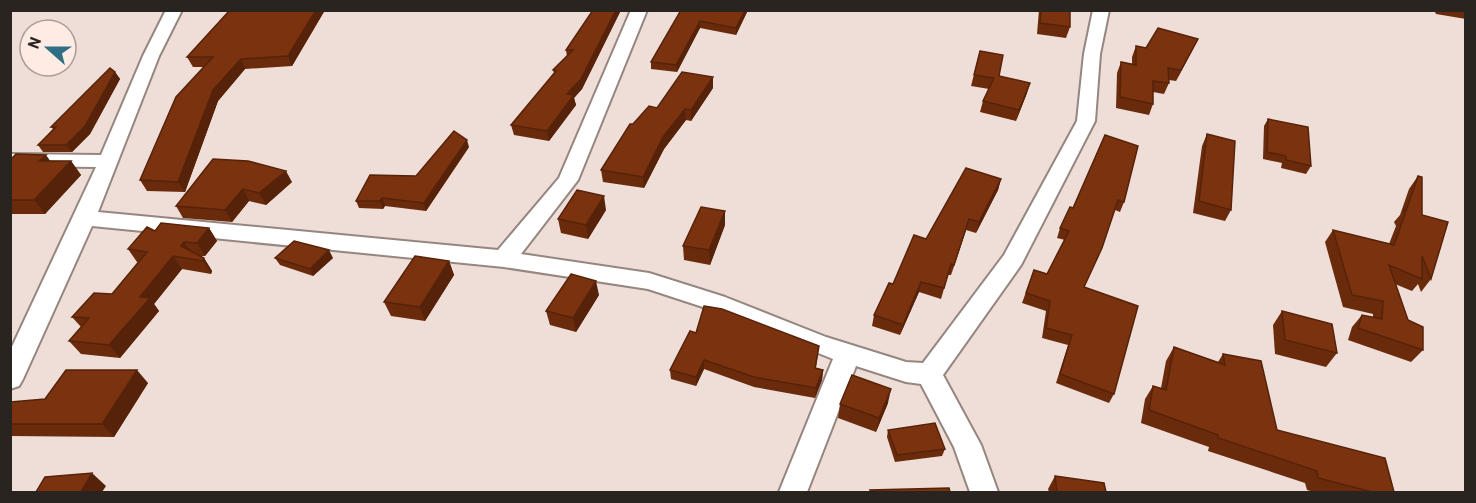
<svg xmlns="http://www.w3.org/2000/svg" width="1476" height="503" font-family="Barlow,sans-serif">
  <style>
    .lines { fill: none; stroke-linecap: round; stroke-linejoin: round }
    .street-casing { stroke: #968680; stroke-width: 4 }
    .street { fill: #fff; fill-rule: evenodd }
    .wall { fill: #6a2b0c }
    .shaded-wall { fill: #56230a }
    .building { fill: #7b320e; stroke: #56230a; stroke-width: 1.5 }
  </style>
  <rect width="100%" height="100%" fill="#efded7"/>
  <g class="lines">
    <g class="street-casing">
      <path id="street" d="M166,10H182L159,56L98,212L498,250L559,178L631,10H647L578,180L521,254L649,273L725,297L826,337L906,362L923,363L1004,255L1077,121L1084,54L1093,10H1109L1100,54L1095,121L1021,265L943,375L981,445L998,492H970L954,447L921,384L906,382L856,366L807,492H779L833,359L709,309L648,289L504,267L92,226L23,379L19,386L10,389V351L96,167L10,166V154L101,155L143,56Z"/>
    </g>
    <use href="#street" class="street"/>
  </g>
  <g class="wall">
    <path d="M325,10L292,66L245,69L218,101L185,192L147,191L140,180L203,67H193L187,57Z"/>
    <path d="M593,10H621L582,89L574,98L576,105L549,141L514,135L511,125L554,73L553,70L567,57L566,50Z"/>
    <path d="M681,10H748L736,35L700,28L677,72L651,69V62Z"/>
    <path d="M1039,10H1070V27L1066,38L1037,34Z"/>
    <path d="M1434,10H1466V19L1436,14Z"/>
    <path d="M1136,46L1146,48L1193,49L1176,81L1169,80V83L1164,94L1153,92V104L1149,115L1116,108L1117,73L1121,62L1132,64V57Z"/>
    <path d="M980,51L999,76L1027,93L1016,121L980,112L983,101L989,89L971,86Z"/>
    <path d="M115,72L120,79L90,134L72,152H43L38,145L53,129L51,127Z"/>
    <path d="M713,88L691,121L686,120L664,149L644,188L603,182L601,170L657,108Z"/>
    <path d="M1268,119L1311,166L1306,174L1281,168L1282,163L1263,159L1264,126Z"/>
    <path d="M1207,134L1231,210L1225,221L1193,213L1202,146Z"/>
    <path d="M1105,135L1124,202L1120,212L1115,210L1084,287L1114,394L1109,403L1056,383L1068,345L1042,338L1046,311L1022,303L1034,270L1047,274L1065,240L1057,238L1060,228L1073,208Z"/>
    <path d="M469,147L426,211L385,206L383,209L359,208L356,201L416,176Z"/>
    <path d="M213,159L292,182L266,205L249,201L232,222L183,218L176,206Z"/>
    <path d="M10,160L71,161L81,175L45,214H10Z"/>
    <path d="M1418,176L1422,215L1431,279L1421,292L1418,284L1412,291L1395,284L1408,320L1423,350L1411,362L1348,340L1352,327L1362,315L1373,317V314L1343,307L1325,242L1333,230L1389,244L1396,226L1394,222L1400,215L1409,189Z"/>
    <path d="M1001,179L998,190L976,233L966,230L951,275H948L941,299L919,292L900,335L872,326L874,315L893,284L926,239Z"/>
    <path d="M606,210L588,239L561,233L558,219Z"/>
    <path d="M725,225L710,265L684,260L683,246Z"/>
    <path d="M209,228L217,241L205,256H200L204,258L212,271L211,274L182,269L154,304L159,311L120,358L81,354L69,341L81,327L72,317L112,294L138,262H137L128,249L155,231Z"/>
    <path d="M275,258H333L313,276L280,265Z"/>
    <path d="M449,261L454,275L425,321L391,316L384,302Z"/>
    <path d="M599,295L576,332L550,325L546,311Z"/>
    <path d="M1282,311L1337,353L1326,367L1275,354L1273,325Z"/>
    <path d="M696,333L819,346L816,368L823,370L822,380L815,398L754,387L704,369L696,386L671,379L670,370Z"/>
    <path d="M1174,347L1218,362L1223,354L1277,430L1394,492H1314L1307,490L1305,483L1208,451L1209,447L1141,423L1145,399L1153,386L1161,388L1166,361Z"/>
    <path d="M148,383L114,437L10,436V403L45,399Z"/>
    <path d="M888,403L876,432L838,418L840,404Z"/>
    <path d="M888,430L945,449L942,456L895,462L887,437Z"/>
    <path d="M1055,476L1106,492H1049L1048,489Z"/>
  </g>
  <g class="shaded-wall">
    <path d="M316,10H325L292,66L288,56Z"/>
    <path d="M616,10H621L582,89L574,98L576,105L549,141L547,131Z"/>
    <path d="M745,10H748L736,35V28Z"/>
    <path d="M700,21V28L677,72L676,65Z"/>
    <path d="M1198,39L1193,49L1176,81L1181,70Z"/>
    <path d="M241,59L245,69L218,101L185,192L178,182L213,90Z"/>
    <path d="M115,72L120,79L90,134L72,152L66,145Z"/>
    <path d="M713,77V88L691,121V110Z"/>
    <path d="M1030,83L1027,93L1016,121L1019,110Z"/>
    <path d="M685,109L686,120L664,149L644,188L643,177L663,137Z"/>
    <path d="M467,140L469,147L426,211L424,203Z"/>
    <path d="M46,155L56,169L39,161Z"/>
    <path d="M71,161L81,175L45,214L34,200Z"/>
    <path d="M286,171L292,182L266,205L259,193Z"/>
    <path d="M1001,179L998,190L976,233L979,222Z"/>
    <path d="M243,189L249,201L232,222L225,210Z"/>
    <path d="M604,196L606,210L588,239L586,225Z"/>
    <path d="M382,198L385,206L383,209L380,201Z"/>
    <path d="M725,211V225L710,265L709,250Z"/>
    <path d="M969,219L966,230L951,275L954,265Z"/>
    <path d="M209,228L217,241L205,256L197,243Z"/>
    <path d="M184,242L193,255L181,246Z"/>
    <path d="M329,250L333,258L313,276L310,269Z"/>
    <path d="M173,256L182,269L154,304L159,311L120,358L109,345L140,297Z"/>
    <path d="M204,258L212,271L211,274L203,261Z"/>
    <path d="M449,261L454,275L425,321L420,307Z"/>
    <path d="M596,281L599,295L576,332L573,318Z"/>
    <path d="M921,282L919,292L900,335L903,325Z"/>
    <path d="M704,360V369L696,386V377Z"/>
    <path d="M137,370L148,383L114,437L102,424Z"/>
    <path d="M823,370L822,380L815,398L816,388Z"/>
    <path d="M891,389L888,403L876,432L879,418Z"/>
    <path d="M92,473L106,486L102,492H81Z"/>
  </g>
  <g class="building">
    <path d="M230,10H316L288,56L241,59L213,90L178,182L140,180L176,97L213,57H187Z"/>
    <path d="M593,10H616L581,79L567,94L574,95L547,131L511,125L556,71L553,70L573,50H566Z"/>
    <path d="M681,10H745L736,28L700,21L676,65L651,62Z"/>
    <path d="M1041,10H1070V27L1040,23Z"/>
    <path d="M1158,28L1198,39L1181,70L1168,68L1169,83L1153,81V104L1120,97L1121,62L1136,65V46L1146,48Z"/>
    <path d="M980,51L1003,55L999,76L1030,83L1019,110L983,101L994,78L974,75Z"/>
    <path d="M110,68L115,72L85,126L66,145H38L56,127H51Z"/>
    <path d="M682,72L713,77L691,110L685,109L663,137L643,177L601,170L630,124H633L649,106L657,108Z"/>
    <path d="M1268,119L1308,127L1311,166L1286,160V156L1267,152Z"/>
    <path d="M454,131L467,140L424,203L382,198L380,201H356L370,175L416,176Z"/>
    <path d="M1207,134L1235,141L1231,210L1199,201Z"/>
    <path d="M1105,135L1138,146L1124,202L1118,200L1102,248L1084,287L1138,306L1114,394L1060,374L1072,335L1046,328L1050,301L1026,293L1034,270L1047,274L1069,231L1060,228L1070,207L1073,208Z"/>
    <path d="M16,154L46,155L39,161H71L34,200H10V160Z"/>
    <path d="M213,159L248,161L286,171L259,193L243,189L225,210L176,206Z"/>
    <path d="M966,168L1001,179L979,222L969,219L954,265L951,264L944,288L921,282L903,325L874,315L889,283L893,284L914,235L926,239Z"/>
    <path d="M1418,176L1422,177V215L1448,222L1431,279L1422,256V279L1389,265L1408,320L1423,327V350L1358,328L1362,315L1382,319L1383,301L1352,295L1333,230L1394,245L1405,214L1404,210L1406,211Z"/>
    <path d="M577,190L604,196L586,225L558,219Z"/>
    <path d="M701,207L725,211L709,250L683,246Z"/>
    <path d="M161,223L209,228L197,243L184,242L181,246L204,258L203,261L173,256L140,297L150,298L109,345L69,341L89,318L72,317L94,293L112,294L147,252L128,249L147,227L155,231Z"/>
    <path d="M294,241L329,250L310,269L275,258Z"/>
    <path d="M415,256L449,261L420,307L384,302Z"/>
    <path d="M571,274L596,281L573,318L546,311Z"/>
    <path d="M704,306L722,309L819,346L815,368L823,370L816,388L754,377L704,360L696,377L670,370L690,331L696,333Z"/>
    <path d="M1282,311L1332,324L1337,353L1285,340Z"/>
    <path d="M1174,347L1225,365L1223,354L1261,361L1277,430L1385,458L1394,492H1372L1318,478L1317,471L1218,438V435L1149,410L1153,386L1166,390Z"/>
    <path d="M66,370H137L102,424H10L11,402L45,399Z"/>
    <path d="M852,375L891,389L879,418L840,404Z"/>
    <path d="M935,423L945,449L897,455L888,430Z"/>
    <path d="M92,473L81,492H36L45,477Z"/>
    <path d="M1055,476L1104,483L1106,492H1057Z"/>
    <path d="M949,488L950,492H871L870,490Z"/>
  </g>
  <rect width="1476" height="503" fill="none" stroke="#2a2421" stroke-width="24"/>
  <g transform="translate(48 48) rotate(291)"><circle r="28" fill="#fdebe4" stroke="#a99b96" stroke-width="1.5"/>
  <path d="M0-4.5L10 22L0 15L-10 22Z" fill="#2f6e83"/>
  <text y="-9" font-size="16" font-weight="bold" text-anchor="middle" fill="#2a2421">N</text>
  </g>
</svg>
